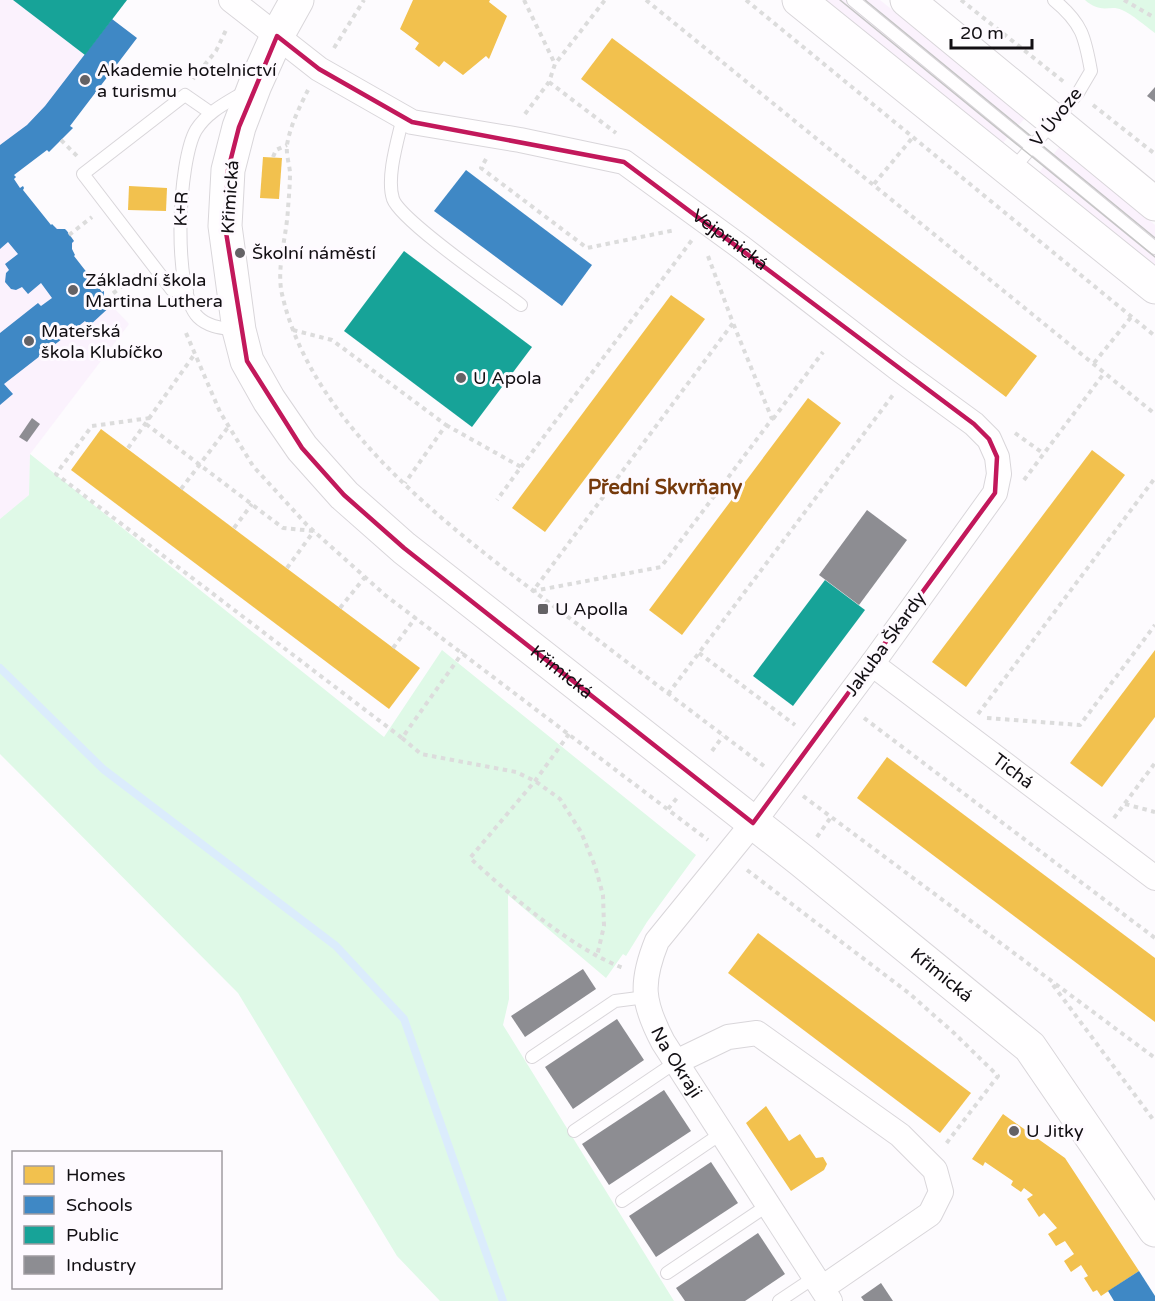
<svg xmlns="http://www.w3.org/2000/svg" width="1155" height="1301" font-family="'Varela Round',sans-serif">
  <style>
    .built { fill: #fbf2fd }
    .green { fill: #dff9e7 }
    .homes { fill: #f2c14e }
    .schools { fill: #3f88c5 }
    .public { fill: #17a398 }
    .industry { fill: #8d8d92 }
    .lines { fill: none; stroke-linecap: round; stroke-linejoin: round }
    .stream { stroke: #dbecfc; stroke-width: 8 }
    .lane-casing { stroke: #d9d6da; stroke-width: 14 }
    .street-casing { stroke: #d9d6da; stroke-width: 26 }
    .secondary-casing { stroke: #d9d6da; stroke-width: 35 }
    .path { stroke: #dcdcdc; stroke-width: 4; stroke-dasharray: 4.5 4.5; stroke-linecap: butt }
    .lane { stroke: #fffeff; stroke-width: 12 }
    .street { stroke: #fffeff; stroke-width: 24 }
    .secondary { stroke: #fffeff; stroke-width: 33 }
    .tram { stroke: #c5c5c5; stroke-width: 1.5 }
    .marked { fill: none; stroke: #c2185b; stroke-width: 4.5; stroke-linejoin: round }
    .poi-dot { fill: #646265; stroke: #fefaff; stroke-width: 2 }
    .labels { text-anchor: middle; stroke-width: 6; stroke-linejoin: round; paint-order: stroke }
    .poi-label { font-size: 18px; fill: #120f13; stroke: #fefaff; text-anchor: start }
    .street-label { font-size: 18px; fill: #120f13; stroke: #fefaff }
    .neighbourhood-label { font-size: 20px; font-weight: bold; fill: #763a0c; stroke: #fefaff }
  </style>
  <rect width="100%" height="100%" fill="#fdfbfe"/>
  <g class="built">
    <path d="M0,0H127L112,19L137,38L70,126L73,128L49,152L47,150L14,175L16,177L14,179L20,187L23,186V190L51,225L67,231L74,241L72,249L75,255L74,256L102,291H104L105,293L104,296L108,301H112L114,303L112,306L129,324L30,454L29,495L0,519Z"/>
    <path d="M823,0H880L1026,117L1002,144Z"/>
    <path d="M1060,146L1155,225V270L1038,174Z"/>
  </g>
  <g class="green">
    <path d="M1085,0H1155V33C1144,25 1133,15 1122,10C1110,4 1102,15 1085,0Z"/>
    <path d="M30,454L384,737L442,650L696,855L647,922L626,956L623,954L606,978L508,895L509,999L503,1025L674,1301H440L397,1256L238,993L0,754V519L29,495Z"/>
  </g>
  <g class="homes">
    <path d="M413,0H490L489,2L507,16L489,59L486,56L463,75L444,61L439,67L415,49L419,43L400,29Z"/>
    <path d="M612,38L1037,356L1006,397L581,79Z"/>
    <path d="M263,157L282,158L279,199L260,198Z"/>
    <path d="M129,186L167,188L166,211L128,210Z"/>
    <path d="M671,295L705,319L545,532L512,508Z"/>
    <path d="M808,398L841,423L682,635L649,610Z"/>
    <path d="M101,429L420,668L389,709L71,470Z"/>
    <path d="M1092,450L1125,475L966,687L932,662Z"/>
    <path d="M1155,650V717L1102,787L1070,763Z"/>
    <path d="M887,757L1155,958V1022L857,798Z"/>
    <path d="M758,933L971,1093L940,1133L728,973Z"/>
    <path d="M766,1106L789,1141L800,1134L816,1158L823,1157L827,1164L824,1170L791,1191L746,1123Z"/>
    <path d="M1003,1114L1065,1158L1139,1271L1101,1296L1097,1290L1093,1292L1084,1278L1088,1276L1081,1265L1071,1272L1064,1261L1074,1254L1065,1241L1056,1246L1048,1234L1057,1228L1044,1213L1039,1217L1027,1199L1033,1195L1024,1188L1021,1192L1011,1185L1013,1181L985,1162L983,1166L972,1159Z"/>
  </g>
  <g class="schools">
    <path d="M112,19L137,38L70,126L73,128L49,152L47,150L14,175L16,177L14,179L20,188L23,186L24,188L23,190L51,225L52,224L57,229H65L67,231L74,241L72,243V249L75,255L74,256L102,292L104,291V296L108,302L112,301L114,303L89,326L85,321L4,384L13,394L0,405V333L38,303L41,306L52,298L41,283L28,294L22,287L16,290L11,289L5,282L6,273L9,270L5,264L18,254L8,242L0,249V145L27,125L45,106Z"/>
    <path d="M466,170L592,265L562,306L434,211Z"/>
    <path d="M1139,1271L1155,1296V1301H1114L1108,1291Z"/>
  </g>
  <g class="public">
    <path d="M13,0H127L85,55Z"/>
    <path d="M404,251L532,347L472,427L344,331Z"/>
    <path d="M825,580L865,610L793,706L753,676Z"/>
  </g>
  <g class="industry">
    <path d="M1155,87V102L1147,96Z"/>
    <path d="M32,418L40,424L27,442L19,437Z"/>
    <path d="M867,510L907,540L859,605L819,575Z"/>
    <path d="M583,969L596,989L525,1037L511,1016Z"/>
    <path d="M617,1019L644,1060L573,1109L545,1067Z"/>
    <path d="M664,1090L691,1131L609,1185L582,1144Z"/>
    <path d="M711,1162L738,1203L656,1257L629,1216Z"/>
    <path d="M758,1233L785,1274L745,1301H685L676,1288Z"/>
    <path d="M881,1283L893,1301H864L861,1297Z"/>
  </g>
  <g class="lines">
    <path class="stream" d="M0,668L103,769L336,946L404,1019L503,1301"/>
    <g class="lane-casing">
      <g id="lane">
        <path d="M853,0L1155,248"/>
        <path d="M403,117C398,139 386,177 393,199C401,221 497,287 521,305"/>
        <path d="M1012,170L1078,93L1091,71C1085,37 1082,23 1054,0"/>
        <path d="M187,291L172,290L83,174L185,95L211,113"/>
        <path d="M236,330C222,328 208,327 198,317C172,291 178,161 196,130C208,111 228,102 246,91"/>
        <path d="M532,1057L615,1001L646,997"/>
        <path d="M574,1131L676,1062"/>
        <path d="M622,1201L722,1133"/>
        <path d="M667,1273L768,1205"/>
        <path d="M779,1301L815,1277"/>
      </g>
    </g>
    <g class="street-casing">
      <g id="street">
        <path id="s1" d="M231,0L319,69L412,122L520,140L624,162L742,248L896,367L974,424L989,439L997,457L999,474L995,493L872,664L753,823L657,941C640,983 642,1002 663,1042L830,1301"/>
        <path id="s2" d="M872,664L1155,878"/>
        <path d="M676,1062L728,1037L757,1033L900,1135L935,1170L941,1192L930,1214L822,1288"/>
      </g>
    </g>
    <g class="secondary-casing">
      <g id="secondary">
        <path id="s3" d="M297,0L277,36L255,85L239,127L228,170L225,226L239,330L247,361L269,400L302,448L344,495L404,548L801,860L1030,1047L1155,1230"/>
        <path d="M799,0L1155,287"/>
        <path d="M907,0L1155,204"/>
      </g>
    </g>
    <g class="path">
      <path d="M524,0L555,64"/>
      <path d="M646,0L1155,414"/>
      <path d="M746,0L1155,336"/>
      <path d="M961,0L1064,82"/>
      <path d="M1124,0L1155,18"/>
      <path d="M334,48L364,0"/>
      <path d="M193,79L216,51L227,28"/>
      <path d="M549,82L616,133"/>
      <path d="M308,90C300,106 290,126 287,145C286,154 289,163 290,172C290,184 289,196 288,208C287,235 276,268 282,294C313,432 465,539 572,620C636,669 700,718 764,766"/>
      <path d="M1093,105L1155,154"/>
      <path d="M525,114L549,82L555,64L605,0"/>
      <path d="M61,140L77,156"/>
      <path d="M273,157L276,150L287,145"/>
      <path d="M486,159L481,168L587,248L675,230"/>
      <path d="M874,184L913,137"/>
      <path d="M69,235L92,217"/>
      <path d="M708,256L733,323L533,591L661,567L772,419L733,323"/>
      <path d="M106,299L136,275"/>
      <path d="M293,330L332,340L446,425L405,483"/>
      <path d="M186,333L220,412L253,466L307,525L385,595L708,840"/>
      <path d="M1094,363L1132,316"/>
      <path d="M150,418L92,426L56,474L402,738L463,652"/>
      <path d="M773,419L823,352"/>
      <path d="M146,424L283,528L314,531"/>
      <path d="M446,425L521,467L497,500"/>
      <path d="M1015,433L1044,454"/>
      <path d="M128,448L194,355"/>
      <path d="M521,467L692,240"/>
      <path d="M1024,480L1105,372"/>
      <path d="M181,489L229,426"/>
      <path d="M234,528L252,504"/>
      <path d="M287,568L314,531"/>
      <path d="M340,608L365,577"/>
      <path d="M393,648L416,617"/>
      <path d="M699,653L795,725"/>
      <path d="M668,694L893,395"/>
      <path d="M978,714L1155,478"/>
      <path d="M864,718L1155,938"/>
      <path d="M987,718L1080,725L1155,625"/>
      <path d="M569,734L535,781L470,858C511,896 571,948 623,968"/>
      <path d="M402,738L421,754L516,772L535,781L560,799L581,832L595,866L603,895L604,926L597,956"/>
      <path d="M712,751L723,736"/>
      <path d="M803,796L1155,1058"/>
      <path d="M1125,804L1155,812"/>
      <path d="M668,809L677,798"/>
      <path d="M1114,818L1155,763"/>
      <path d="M817,837L831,817"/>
      <path d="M747,870L910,994L955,1034L998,1076L945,1145"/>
      <path d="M1053,985L1155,1122"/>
    </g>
    <use href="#lane" class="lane"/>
    <use href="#street" class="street"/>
    <use href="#secondary" class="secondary"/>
    <g class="tram">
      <path d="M840,0L1155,257"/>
      <path d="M865,0L1155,238"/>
    </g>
  </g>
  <path class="marked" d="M277,36L319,69L412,122L624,162L974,424L989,439L997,457L995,493L753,823L404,548L344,495L302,448L247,361L225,226L228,170L239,127Z"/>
  <g class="poi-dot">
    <circle cx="85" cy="80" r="6"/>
    <circle cx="240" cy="253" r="6"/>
    <circle cx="73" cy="290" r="6"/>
    <circle cx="29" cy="341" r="6"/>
    <circle cx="461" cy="378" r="6"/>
    <rect x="537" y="603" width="12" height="12" rx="3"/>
    <circle cx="1014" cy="1131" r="6"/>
  </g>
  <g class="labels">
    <g class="poi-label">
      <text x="97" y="76">Akademie hotelnictví<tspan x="97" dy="21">a turismu</tspan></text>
      <text x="252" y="259">Školní náměstí</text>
      <text x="85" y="286">Základní škola<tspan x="85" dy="21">Martina Luthera</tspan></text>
      <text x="41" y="337">Mateřská<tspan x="41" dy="21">škola Klubíčko</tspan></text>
      <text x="473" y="384">U Apola</text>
      <text x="555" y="615">U Apolla</text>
      <text x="1026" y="1137">U Jitky</text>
    </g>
    <g class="street-label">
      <text transform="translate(1056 117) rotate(-51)" y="6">V Úvoze</text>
      <text transform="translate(230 197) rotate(-86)" y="6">Křimická</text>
      <text transform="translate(181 209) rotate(-88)" y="6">K+R</text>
      <text dy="6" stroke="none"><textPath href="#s1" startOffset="566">Vejprnická</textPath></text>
      <text transform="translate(885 644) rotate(-54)" y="6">Jakuba Škardy</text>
      <text dy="6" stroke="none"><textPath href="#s3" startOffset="824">Křimická</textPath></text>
      <text dy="6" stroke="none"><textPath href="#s2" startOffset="177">Tichá</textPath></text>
      <text dy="6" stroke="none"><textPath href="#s3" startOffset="1310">Křimická</textPath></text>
      <text dy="6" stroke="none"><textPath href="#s1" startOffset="1641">Na Okraji</textPath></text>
    </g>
    <g class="neighbourhood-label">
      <text x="665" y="494">Přední Skvrňany</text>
    </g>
  </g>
  <rect x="12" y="1151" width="210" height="138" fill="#fefaff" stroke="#a09ca1" stroke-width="1.5"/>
  <rect x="24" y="1166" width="30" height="18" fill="#f2c14e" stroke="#a09ca1" stroke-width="1.5"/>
  <text x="66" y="1181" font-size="18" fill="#120f13">Homes</text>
  <rect x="24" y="1196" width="30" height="18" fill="#3f88c5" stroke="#a09ca1" stroke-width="1.5"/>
  <text x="66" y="1211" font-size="18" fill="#120f13">Schools</text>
  <rect x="24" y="1226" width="30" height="18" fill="#17a398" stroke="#a09ca1" stroke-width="1.5"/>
  <text x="66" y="1241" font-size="18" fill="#120f13">Public</text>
  <rect x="24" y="1256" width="30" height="18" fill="#8d8d92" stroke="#a09ca1" stroke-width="1.5"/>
  <text x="66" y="1271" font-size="18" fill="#120f13">Industry</text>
  <path d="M951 39v9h81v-9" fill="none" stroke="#120f13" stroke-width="3"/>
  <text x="960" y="39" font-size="18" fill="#120f13" stroke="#fefaff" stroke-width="4.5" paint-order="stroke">20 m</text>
</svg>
